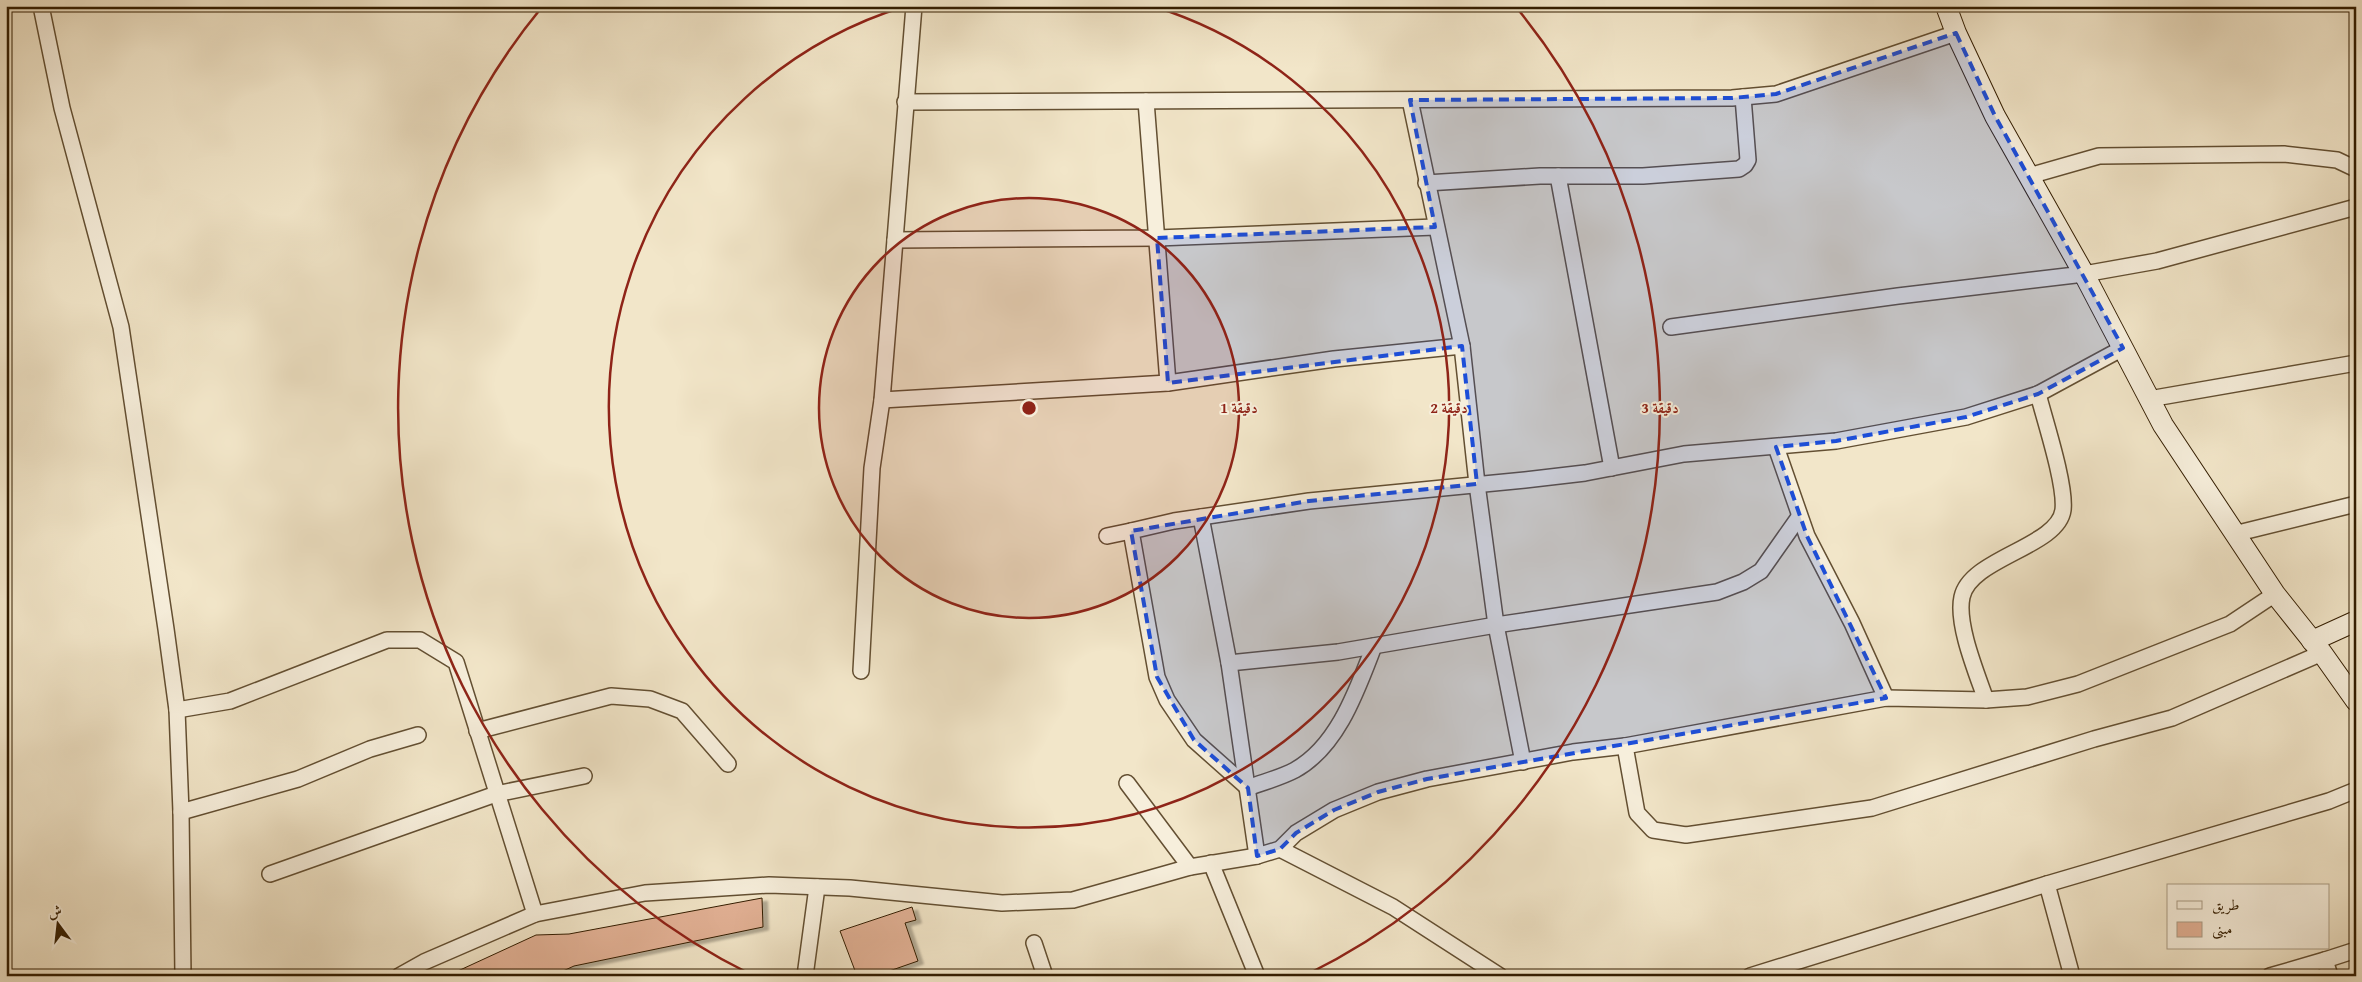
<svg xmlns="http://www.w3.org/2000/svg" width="2362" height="982" font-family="'Gentium Book Plus',Amiri,serif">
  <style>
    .building { fill: #e2b195; stroke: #331d00; filter: url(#shadow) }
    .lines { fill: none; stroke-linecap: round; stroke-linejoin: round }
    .street-casing { stroke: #634f32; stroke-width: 18 }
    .secondary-casing { stroke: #331d00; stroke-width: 22 }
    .street { stroke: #f7efdc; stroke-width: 15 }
    .secondary { stroke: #f7efdc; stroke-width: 20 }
    .marked { fill: #1d4ed8; fill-opacity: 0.2; stroke: #1d4ed8; stroke-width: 4; stroke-dasharray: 10 6; stroke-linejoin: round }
    .ring { fill: none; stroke: #8f2418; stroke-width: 2.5 }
    .centre { fill: #8f2418; stroke: #f7efdc; stroke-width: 2.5 }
    .ring-label { font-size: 15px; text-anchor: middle; font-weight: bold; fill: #8f2418; stroke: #f7efdc; stroke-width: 4; stroke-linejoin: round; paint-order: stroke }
  </style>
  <defs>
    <filter id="shadow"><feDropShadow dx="5.5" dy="3" stdDeviation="1" flood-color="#0004"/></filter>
  </defs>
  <rect width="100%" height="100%" fill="#f2e6c9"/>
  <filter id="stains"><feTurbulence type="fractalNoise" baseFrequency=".004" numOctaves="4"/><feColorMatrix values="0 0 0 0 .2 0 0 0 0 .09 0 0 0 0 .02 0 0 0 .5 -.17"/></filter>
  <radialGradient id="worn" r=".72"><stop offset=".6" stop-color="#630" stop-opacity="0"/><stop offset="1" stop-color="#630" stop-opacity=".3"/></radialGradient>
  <g class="building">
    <path d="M762,898L763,927L574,966L552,976H447L536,935L569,934Z"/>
    <path d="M912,907L916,920L905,923L918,961L875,976H857L840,931Z"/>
  </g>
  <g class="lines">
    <g class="street-casing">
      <g id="street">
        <path d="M41,6L62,108L121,327L166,629L177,710L181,812L183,976"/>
        <path d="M1410,100L1462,346L1477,484L1496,625L1523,762"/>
        <path d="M1146,101L1168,383"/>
        <path d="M905,102L1732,98L1776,94L1956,33"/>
        <path d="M1558,176L1612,468"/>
        <path d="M2029,176L2099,156L2284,154L2337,160L2356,169"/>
        <path d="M1426,183L1540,176H1643L1739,169L1745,165L1748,160L1743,97"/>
        <path d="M895,240L1157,238L1435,227"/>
        <path d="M1671,327L1898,296L2084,274L2157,261L2356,207"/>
        <path d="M2038,394L2123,348"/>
        <path d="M2149,399L2356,363"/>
        <path d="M882,400L1168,383L1334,359L1462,346"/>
        <path d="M1776,447L1807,536L1852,623L1886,698"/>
        <path d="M1201,517L1229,663L1257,856"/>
        <path d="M2234,534L2356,504"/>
        <path d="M1107,536L1131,531"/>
        <path d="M2275,594L2230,624L2078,684L2027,697L1986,700L1886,698L1625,746L1637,813L1653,830L1686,835L1872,808L2094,739L2172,718L2322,653"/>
        <path d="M1374,646C1357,690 1338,746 1295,770C1280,778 1263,782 1248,788L1194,740L1167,700L1157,677L1131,531L1174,521L1309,501L1525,480L1585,473L1684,454L1836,441L1966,417L2038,394C2045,421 2066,485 2063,510C2058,547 1970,558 1962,597C1956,624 1977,674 1986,700"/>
        <path d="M1229,663L1338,652L1496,625L1717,592L1743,582L1761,571L1799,517"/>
        <path d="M861,671L872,468L882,400L914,6"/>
        <path d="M177,710L230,701L387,640H420L456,662L535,914"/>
        <path d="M477,731L611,696L650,699L682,711L728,764"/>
        <path d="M1127,783L1190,867"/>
        <path d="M181,812L298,779L370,749L418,735"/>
        <path d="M1280,849L1393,907L1500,976"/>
        <path d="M1211,863L1257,976"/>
        <path d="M270,874L496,794L584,776"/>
        <path d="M2047,884L2072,976"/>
        <path d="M1034,943L1045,976"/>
        <path d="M2325,960L2356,950"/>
        <path d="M399,976L424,962L535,914L645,893L769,885L850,888L1002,903L1073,900L1190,867L1257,856L1280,849L1296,833L1334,810L1378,792L1427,779L1573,752L1625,746"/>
        <path d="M805,976L817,887"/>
        <path d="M1750,976L2047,884L2329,801L2356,790"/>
        <path d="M2270,976L2325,960L2330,976"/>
      </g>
    </g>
    <g class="secondary-casing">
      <g id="secondary">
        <path d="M1946,6L1956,33L1995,116L2084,274L2163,425L2275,594L2322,653L2356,701"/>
        <path d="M2312,641L2356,621"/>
      </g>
    </g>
    <use href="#street" class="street"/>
    <use href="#secondary" class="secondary"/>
  </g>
  <path class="marked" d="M1956,33L1995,116L2123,348L2038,394L1966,417L1836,441L1776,447L1807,536L1886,698L1427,779L1378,792L1334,810L1296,833L1280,849L1257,856L1248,788L1194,740L1157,677L1131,531L1309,501L1477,484L1462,346L1168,383L1157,238L1435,227L1410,100L1732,98L1776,94Z"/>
  <circle cx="1029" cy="408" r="210" fill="#8f2418" fill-opacity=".12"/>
  <g class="ring">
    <circle cx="1029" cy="408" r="210"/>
    <path d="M1152 6A420 420 0 1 1 906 6"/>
    <path d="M752 975A631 631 0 0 1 542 7M1516 7A631 631 0 0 1 1306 975"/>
  </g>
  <circle cx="1029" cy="408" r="8" class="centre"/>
  <g class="ring-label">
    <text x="1239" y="413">1 دقيقة</text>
    <text x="1449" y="413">2 دقيقة</text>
    <text x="1660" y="413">3 دقيقة</text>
  </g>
  <rect width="2362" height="982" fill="none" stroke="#f2e6c9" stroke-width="25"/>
  <rect x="8" y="8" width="2347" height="967" fill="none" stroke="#331d00" stroke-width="2.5"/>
  <rect x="12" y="12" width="2337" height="957" fill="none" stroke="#331d00"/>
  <rect x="2167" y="884" width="162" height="65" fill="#f7efdc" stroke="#a99b84"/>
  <rect x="2177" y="901" width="25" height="8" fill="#f7efdc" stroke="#a99b84"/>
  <text x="2212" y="910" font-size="15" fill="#331d00">طريق</text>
  <rect x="2177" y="922" width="25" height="15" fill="#e2b195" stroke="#a99b84"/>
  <text x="2212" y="934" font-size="15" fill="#331d00">مبنى</text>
  <g transform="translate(58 924) rotate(345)" stroke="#f7efdc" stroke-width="4" paint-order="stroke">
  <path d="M0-4L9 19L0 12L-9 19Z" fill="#331d00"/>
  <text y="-8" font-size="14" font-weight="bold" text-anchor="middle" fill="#331d00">ش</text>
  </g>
  <rect width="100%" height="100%" filter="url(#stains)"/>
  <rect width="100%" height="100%" fill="url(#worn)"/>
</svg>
